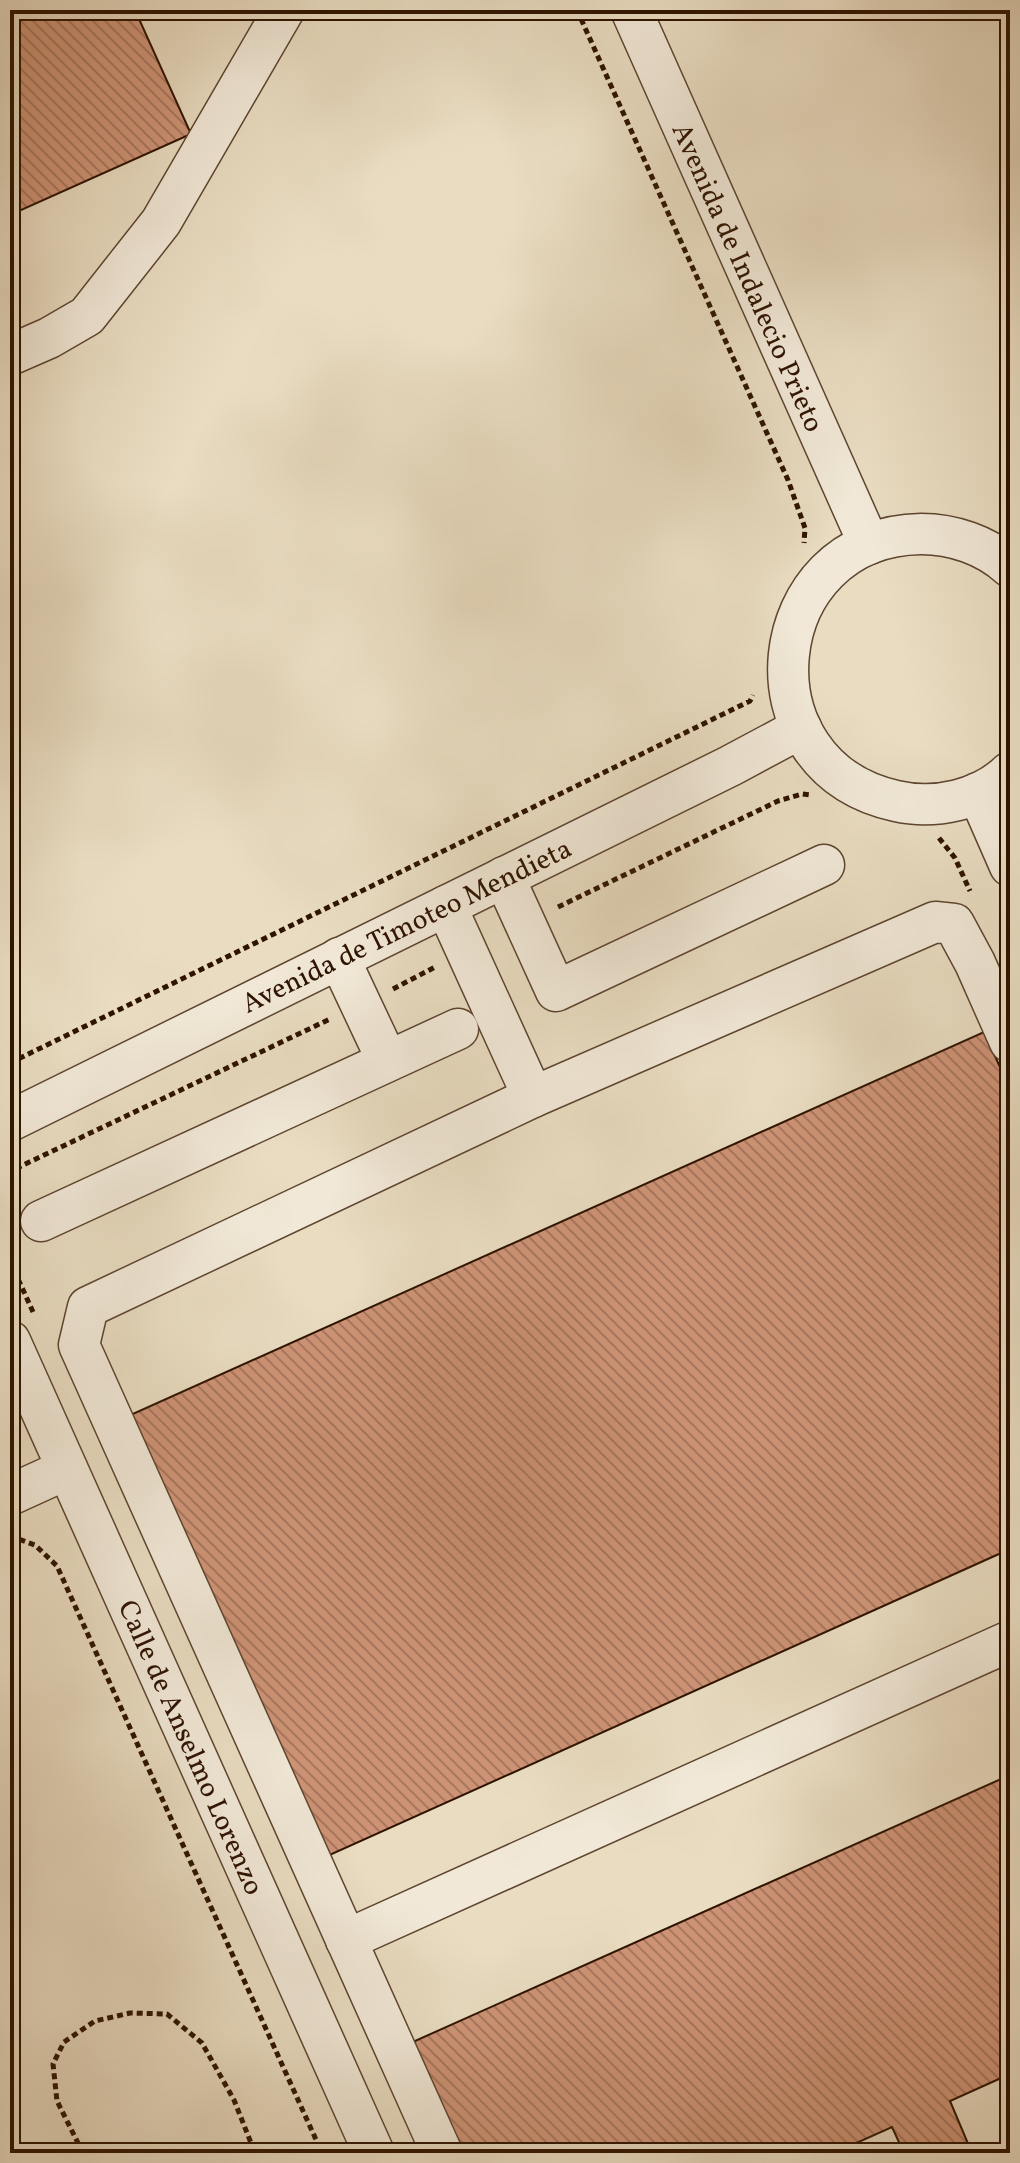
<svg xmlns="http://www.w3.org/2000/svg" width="1020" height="2163" font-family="Vollkorn,serif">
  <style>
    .building { fill: url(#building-back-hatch); stroke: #2e1300; stroke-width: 2 }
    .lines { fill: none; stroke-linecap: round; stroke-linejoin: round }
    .minor-casing { stroke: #5d4530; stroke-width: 43 }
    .path { stroke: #2e1300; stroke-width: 5; stroke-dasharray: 6 4; stroke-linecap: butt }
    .minor { stroke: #f1e8d7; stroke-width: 40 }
    .labels { text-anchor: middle; stroke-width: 8; stroke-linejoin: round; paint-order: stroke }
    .street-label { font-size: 28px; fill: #2e1300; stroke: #f1e8d7 }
  </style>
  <defs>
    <pattern id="building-back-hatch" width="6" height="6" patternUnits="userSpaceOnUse" patternTransform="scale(2)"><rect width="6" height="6" fill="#ce9376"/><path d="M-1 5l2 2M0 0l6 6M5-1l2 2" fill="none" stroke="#a8775e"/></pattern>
  </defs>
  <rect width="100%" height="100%" fill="#e9dcc1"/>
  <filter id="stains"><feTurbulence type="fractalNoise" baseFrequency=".0025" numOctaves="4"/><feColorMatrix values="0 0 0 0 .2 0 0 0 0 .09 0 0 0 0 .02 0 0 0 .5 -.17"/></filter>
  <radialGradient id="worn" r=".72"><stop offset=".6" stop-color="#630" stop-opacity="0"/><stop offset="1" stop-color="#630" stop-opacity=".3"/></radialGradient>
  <g class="building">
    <path d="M10,10H135L191,134L10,215Z"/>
    <path d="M984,1032L1010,1089V1549L323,1858L126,1417Z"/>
    <path d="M1010,1775V2074L950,2101L972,2153H904L892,2127L834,2153H454L406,2045Z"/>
  </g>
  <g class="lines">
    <g class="minor-casing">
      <g id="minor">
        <path d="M631,10L869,544"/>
        <path d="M10,355L49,338L87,316L161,222L284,10"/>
        <path d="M1010,567C986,545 953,534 921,534C761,536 737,766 896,801C935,810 981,800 1010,772"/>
        <path d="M978,793L1010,866"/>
        <path d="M504,877L556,991L824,865"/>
        <path d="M446,906L533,1097"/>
        <path d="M339,958L387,1060"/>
        <path d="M10,1121L730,766L801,728"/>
        <path d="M41,1221L458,1029"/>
        <path d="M10,1341L374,2153"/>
        <path d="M10,1495L67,1469"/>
        <path d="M346,1940L1010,1641"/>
        <path d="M442,2153L79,1345L88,1307L533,1097L935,922L954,924L975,963L1010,1042"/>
      </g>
    </g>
    <g class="path">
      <path d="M577,10L788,480L805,528L804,543"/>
      <path d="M939,838L955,858L970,891"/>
      <path d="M558,907L778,801L802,794L810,795"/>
      <path d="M393,989L437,966"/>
      <path d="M10,1063L750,701L753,695"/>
      <path d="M10,1177L19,1167L330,1019"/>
      <path d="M10,1261L33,1312"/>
      <path d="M10,1536L35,1545L57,1566L322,2153"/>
      <path d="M83,2153L57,2101L53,2064L64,2042L95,2021L130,2013L167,2014L202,2043L234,2100L255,2153"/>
    </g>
    <use href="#minor" class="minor"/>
  </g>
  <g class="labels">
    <g class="street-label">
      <text transform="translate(749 277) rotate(66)" y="10">Avenida de Indalecio Prieto</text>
      <text transform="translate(406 925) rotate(-26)" y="10">Avenida de Timoteo Mendieta</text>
      <text transform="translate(192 1747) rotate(66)" y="10">Calle de Anselmo Lorenzo</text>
    </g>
  </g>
  <rect width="1020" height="2163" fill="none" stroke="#e9dcc1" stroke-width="40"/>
  <rect x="12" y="12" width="996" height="2139" fill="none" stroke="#2e1300" stroke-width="4"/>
  <rect x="20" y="20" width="980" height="2123" fill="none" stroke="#2e1300" stroke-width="2"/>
  <rect width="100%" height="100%" filter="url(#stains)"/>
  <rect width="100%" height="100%" fill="url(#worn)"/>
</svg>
